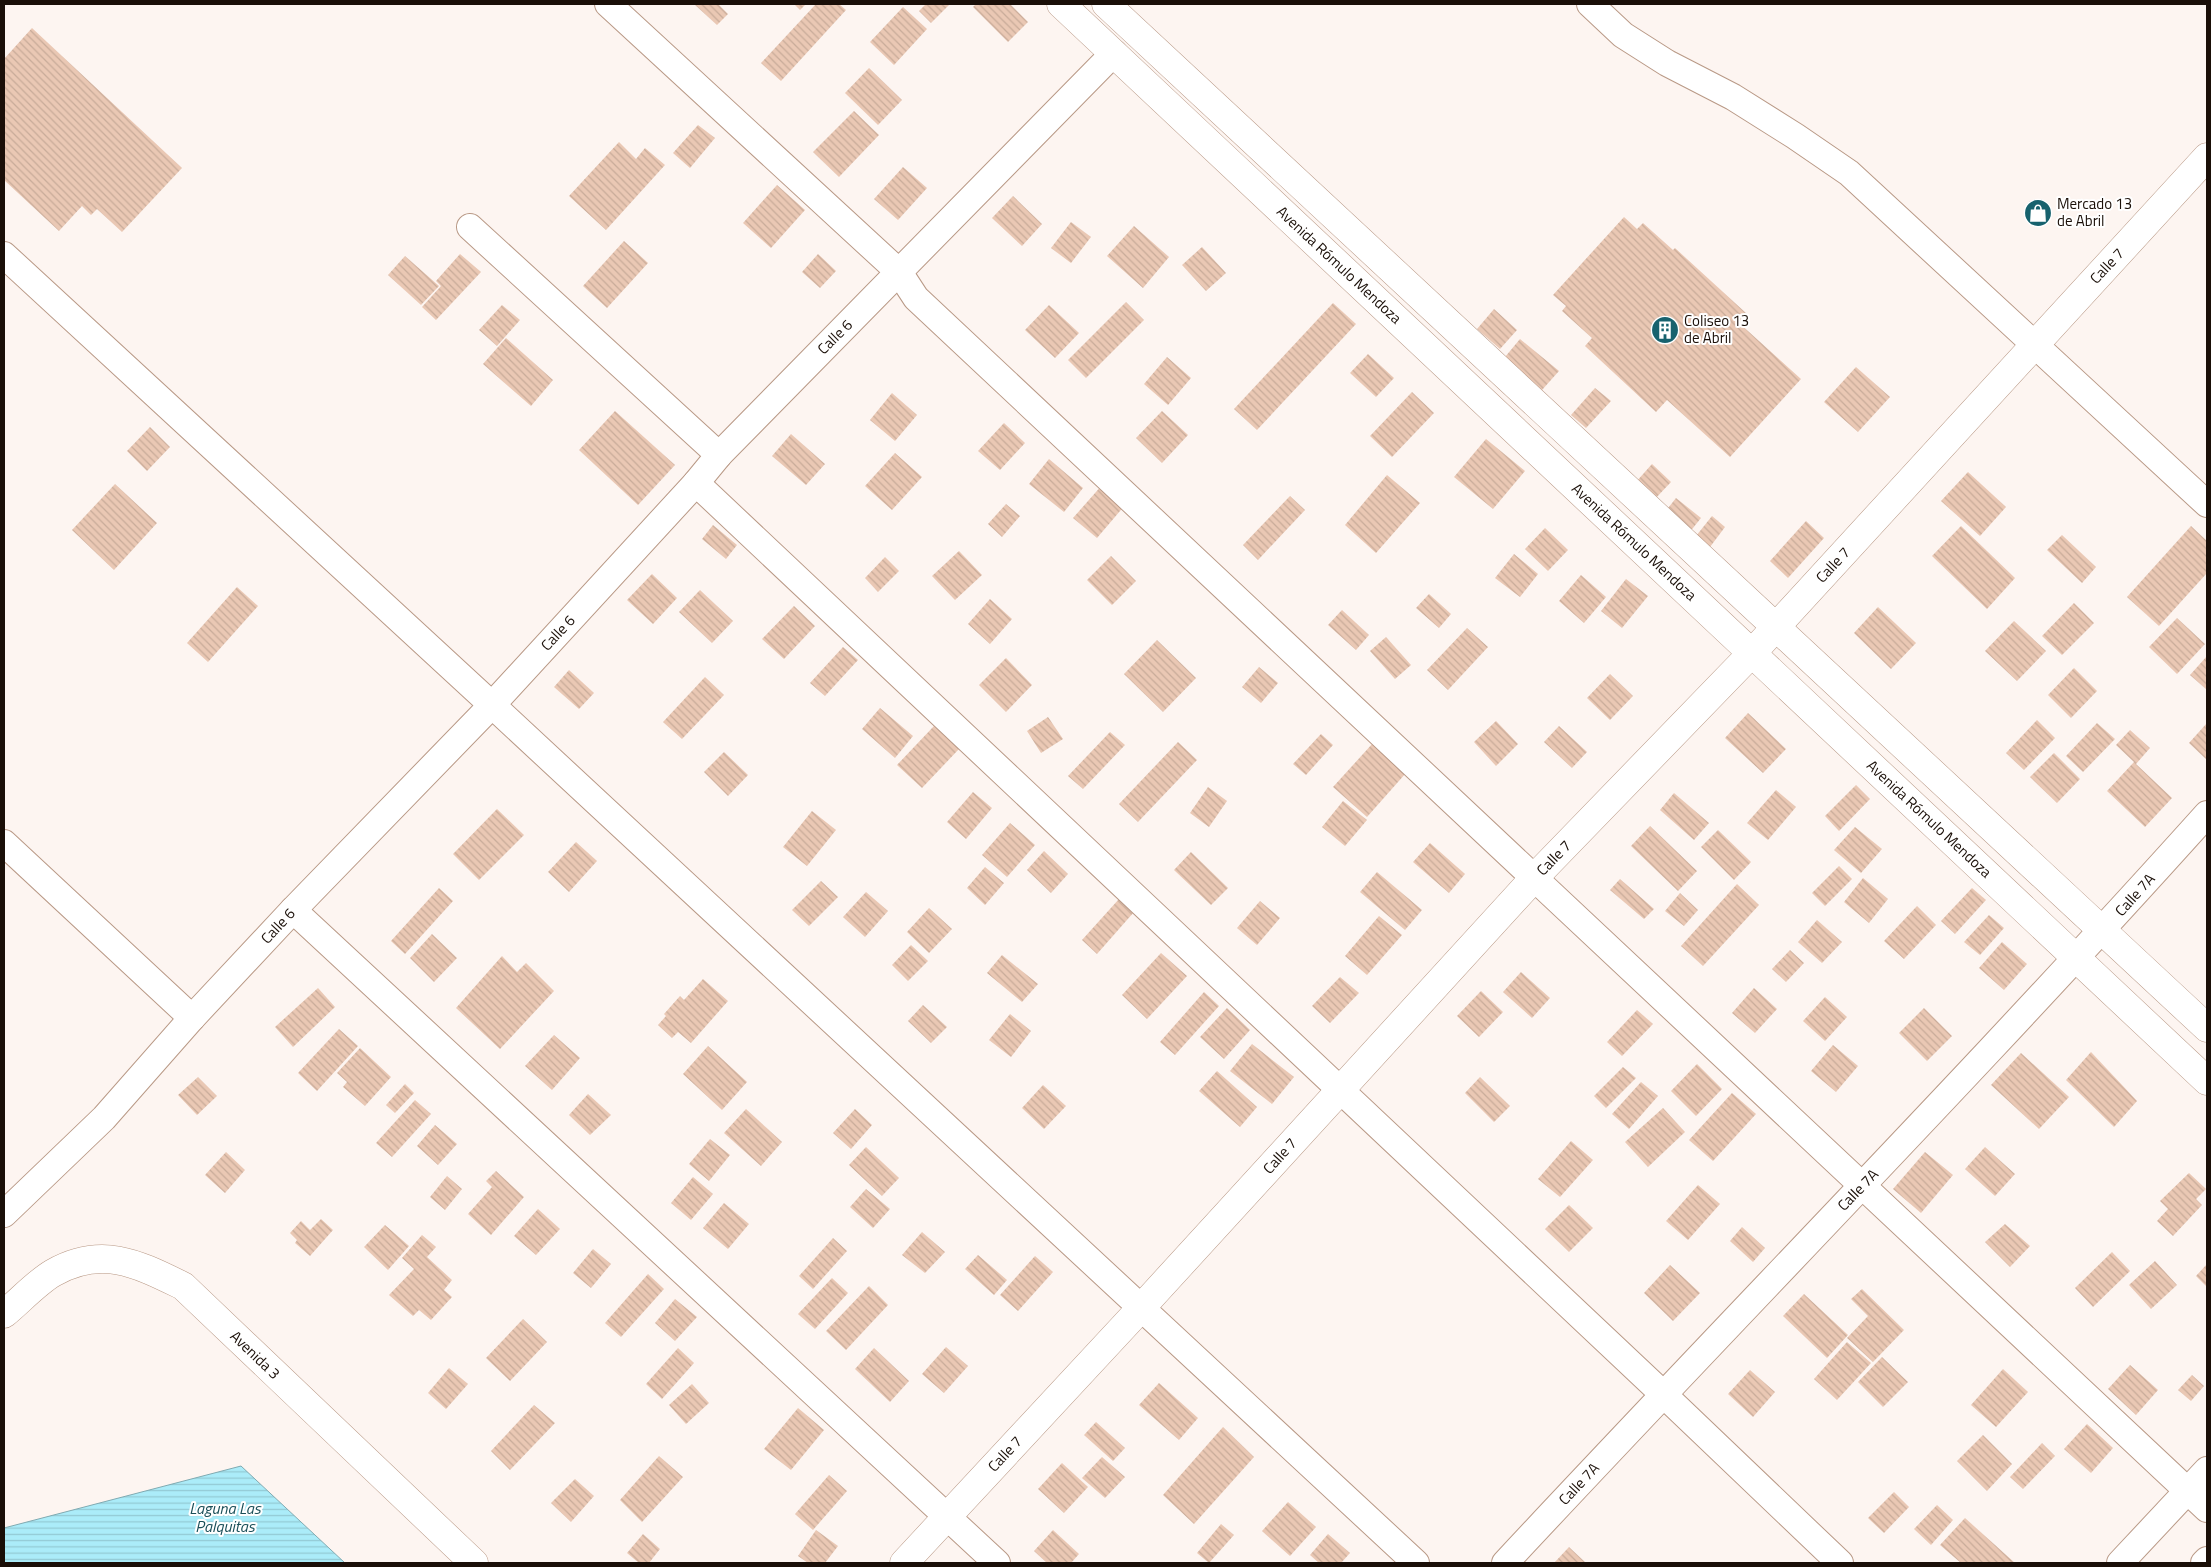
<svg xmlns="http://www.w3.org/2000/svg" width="2211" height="1567" font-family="'Titillium Web',sans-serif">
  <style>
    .water { fill: url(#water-rules); stroke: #80aab1 }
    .building { fill: url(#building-back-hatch) }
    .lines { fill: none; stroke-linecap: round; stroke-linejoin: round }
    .street-casing { stroke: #b99986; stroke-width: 28 }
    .secondary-casing { stroke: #b99986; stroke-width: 29 }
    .street { stroke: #fff; stroke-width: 26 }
    .secondary { stroke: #fff; stroke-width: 28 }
    .labels { text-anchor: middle; stroke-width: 4; stroke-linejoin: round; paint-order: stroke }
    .poi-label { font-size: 15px; fill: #1a0f08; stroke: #fff; text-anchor: start }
    .street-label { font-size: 15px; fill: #1a0f08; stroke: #fff }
    .water-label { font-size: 16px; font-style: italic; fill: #1a4f59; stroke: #fff }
  </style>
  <defs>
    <pattern id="water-rules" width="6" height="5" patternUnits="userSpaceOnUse" patternTransform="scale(1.25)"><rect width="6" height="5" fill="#abecf9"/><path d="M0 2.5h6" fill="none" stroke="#93c9d4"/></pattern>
    <pattern id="building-back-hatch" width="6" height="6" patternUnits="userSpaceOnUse" patternTransform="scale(1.25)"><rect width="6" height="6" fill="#eac8b4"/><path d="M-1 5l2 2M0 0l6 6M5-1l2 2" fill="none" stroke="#c8ab99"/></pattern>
  </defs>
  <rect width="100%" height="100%" fill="#fdf5f1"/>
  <path class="water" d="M241,1466L345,1563H4V1528Z"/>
  <g class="building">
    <path d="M694,4H718L728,14L717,25Z"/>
    <path d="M794,4H806L800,10Z"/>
    <path d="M816,4H839L846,10L781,81L761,63Z"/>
    <path d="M926,4H950L931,23L919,11Z"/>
    <path d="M976,4H1010L1028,22L1008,42L973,7Z"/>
    <path d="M903,7L927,29L894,65L870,42Z"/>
    <path d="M32,28L182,168L122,232L97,209L91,215L82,206L59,231L4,180V59Z"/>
    <path d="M869,68L902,100L878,125L845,93Z"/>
    <path d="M854,111L879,135L839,177L813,152Z"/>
    <path d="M698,125L715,138L690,168L673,153Z"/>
    <path d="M619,142L636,159L645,148L665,165L606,230L569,196Z"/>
    <path d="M903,167L927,188L898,220L874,199Z"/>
    <path d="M777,185L805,210L771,248L743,223Z"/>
    <path d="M1013,196L1042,224L1022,246L992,218Z"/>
    <path d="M1624,217L1637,229L1643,223L1673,250L1675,248L1747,314L1738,322L1801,379L1730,457L1667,400L1656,412L1585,346L1592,338L1562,311L1566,306L1553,295Z"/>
    <path d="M1071,222L1091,237L1071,263L1051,248Z"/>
    <path d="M1134,226L1169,257L1143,288L1107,256Z"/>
    <path d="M624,241L648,263L607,308L583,286Z"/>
    <path d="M1202,247L1226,273L1206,291L1182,265Z"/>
    <path d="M460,254L481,272L436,320L422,307L441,286L436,281Z"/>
    <path d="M818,254L836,271L820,288L802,272Z"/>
    <path d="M405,256L439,286L421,305L388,275Z"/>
    <path d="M1126,302L1144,320L1086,378L1068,360Z"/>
    <path d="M1333,303L1356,324L1257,430L1234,409Z"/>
    <path d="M502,305L520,320L497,346L479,330Z"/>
    <path d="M1049,305L1079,333L1055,358L1025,330Z"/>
    <path d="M1494,309L1517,330L1500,349L1477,329Z"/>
    <path d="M506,338L553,380L531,406L483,364Z"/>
    <path d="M1520,339L1559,371L1542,390L1505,357Z"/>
    <path d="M1368,354L1394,378L1376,397L1350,373Z"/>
    <path d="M1167,357L1191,378L1168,405L1144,384Z"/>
    <path d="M1856,367L1890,397L1858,432L1824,402Z"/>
    <path d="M1595,388L1611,401L1586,428L1571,415Z"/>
    <path d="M1412,392L1434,413L1392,457L1370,436Z"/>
    <path d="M892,393L917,415L895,441L870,420Z"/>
    <path d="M615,411L675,465L638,505L579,450Z"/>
    <path d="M1162,411L1188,435L1162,463L1136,438Z"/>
    <path d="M1004,423L1025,443L1000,470L978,451Z"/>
    <path d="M150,427L170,447L147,471L127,451Z"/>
    <path d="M791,434L825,464L806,485L772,456Z"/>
    <path d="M1486,439L1525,471L1493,509L1454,477Z"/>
    <path d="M895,453L922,477L892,510L865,486Z"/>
    <path d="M1049,459L1083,488L1064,512L1029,484Z"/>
    <path d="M1652,464L1671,482L1654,500L1636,482Z"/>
    <path d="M1968,472L2006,507L1980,536L1941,501Z"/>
    <path d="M1387,475L1420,503L1376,553L1345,525Z"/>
    <path d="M115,484L157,523L114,570L72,530Z"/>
    <path d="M1103,484L1126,504L1097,538L1073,518Z"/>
    <path d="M1290,496L1305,510L1258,560L1243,545Z"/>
    <path d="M1676,498L1701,518L1689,533L1665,512Z"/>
    <path d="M1006,504L1020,516L1002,537L988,524Z"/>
    <path d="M1712,516L1725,527L1710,547L1696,536Z"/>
    <path d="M1806,521L1824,538L1788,578L1770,561Z"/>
    <path d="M713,525L737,545L726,559L702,539Z"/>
    <path d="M1961,526L2015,578L1987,609L1932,556Z"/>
    <path d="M2191,526L2207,541V573L2159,626L2127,597Z"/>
    <path d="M1545,528L1568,550L1548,571L1525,549Z"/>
    <path d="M2062,535L2096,567L2082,583L2047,550Z"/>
    <path d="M959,551L982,575L955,600L932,576Z"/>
    <path d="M1514,554L1538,574L1520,597L1495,578Z"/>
    <path d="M1111,556L1136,581L1112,605L1087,580Z"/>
    <path d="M885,557L899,571L878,592L865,578Z"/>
    <path d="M652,574L677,598L653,624L627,600Z"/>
    <path d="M1581,575L1606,597L1584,623L1559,601Z"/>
    <path d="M1626,579L1648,596L1622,628L1601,611Z"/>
    <path d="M237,587L258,606L208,662L187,643Z"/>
    <path d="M700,590L733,621L712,643L679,612Z"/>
    <path d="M1429,594L1451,614L1439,628L1416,608Z"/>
    <path d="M990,599L1012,619L990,644L968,624Z"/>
    <path d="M2074,603L2094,623L2062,655L2042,636Z"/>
    <path d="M794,606L815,626L784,659L762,639Z"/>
    <path d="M1878,607L1916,643L1891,669L1854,633Z"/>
    <path d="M1342,610L1369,635L1356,650L1328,625Z"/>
    <path d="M2177,618L2205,644L2177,674L2149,647Z"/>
    <path d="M2014,621L2046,651L2017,681L1985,651Z"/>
    <path d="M1467,628L1488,647L1448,690L1427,670Z"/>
    <path d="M1386,637L1411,665L1395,679L1370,651Z"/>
    <path d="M1157,640L1196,678L1163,712L1124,674Z"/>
    <path d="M843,647L858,660L825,696L810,683Z"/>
    <path d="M2207,656V690L2190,675Z"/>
    <path d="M1006,658L1032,685L1006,712L979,685Z"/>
    <path d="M1259,667L1278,683L1261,703L1242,687Z"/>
    <path d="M2074,668L2097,691L2071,718L2048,695Z"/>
    <path d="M569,670L594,693L579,709L554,687Z"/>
    <path d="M1610,674L1633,696L1610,720L1587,698Z"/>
    <path d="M705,677L724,695L682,739L663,722Z"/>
    <path d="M880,708L913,736L895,758L862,729Z"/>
    <path d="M1748,713L1786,749L1763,773L1725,738Z"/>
    <path d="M1048,717L1063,739L1041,753L1027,731Z"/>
    <path d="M2037,720L2055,738L2024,770L2006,753Z"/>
    <path d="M1496,721L1518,744L1496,766L1474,742Z"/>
    <path d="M2097,723L2115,739L2083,772L2066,756Z"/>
    <path d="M2207,723V760L2189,743Z"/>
    <path d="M934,726L959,749L922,788L897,765Z"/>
    <path d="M1559,726L1587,752L1572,768L1544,742Z"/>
    <path d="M2130,730L2150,748L2136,764L2172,798L2145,827L2107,791L2134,762L2116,745Z"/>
    <path d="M1110,732L1125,745L1083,789L1068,776Z"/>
    <path d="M1321,734L1333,745L1306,775L1293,764Z"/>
    <path d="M1178,742L1197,760L1138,822L1119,804Z"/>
    <path d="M1373,743L1406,773L1367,817L1333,787Z"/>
    <path d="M724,752L748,775L728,796L704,772Z"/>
    <path d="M2054,753L2080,779L2057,803L2030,777Z"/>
    <path d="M1856,785L1870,799L1839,831L1825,816Z"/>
    <path d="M1208,787L1227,801L1209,827L1190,813Z"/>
    <path d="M1776,790L1796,807L1768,840L1747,823Z"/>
    <path d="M973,792L992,808L966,839L947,822Z"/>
    <path d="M1674,793L1709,823L1694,840L1660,810Z"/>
    <path d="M1343,801L1367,820L1345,846L1322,827Z"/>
    <path d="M497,809L524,835L479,880L453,854Z"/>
    <path d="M812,811L836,830L807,866L783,847Z"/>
    <path d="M1010,823L1035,845L1007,877L982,855Z"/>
    <path d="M1650,826L1697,871L1678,891L1631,846Z"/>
    <path d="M1855,827L1882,849L1861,873L1834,850Z"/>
    <path d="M1718,830L1751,862L1734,880L1701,847Z"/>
    <path d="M576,842L597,861L569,892L548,872Z"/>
    <path d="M1430,843L1465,874L1449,893L1413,862Z"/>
    <path d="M1044,851L1068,874L1051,893L1027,870Z"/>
    <path d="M1191,852L1228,888L1211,905L1174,870Z"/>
    <path d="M1839,866L1852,879L1825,906L1812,893Z"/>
    <path d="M985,867L1004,883L985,905L967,888Z"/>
    <path d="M1377,872L1422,910L1405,930L1360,892Z"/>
    <path d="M1863,878L1888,899L1869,923L1844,902Z"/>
    <path d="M1620,879L1654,909L1644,919L1610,890Z"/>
    <path d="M821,881L838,897L809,926L792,910Z"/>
    <path d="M1737,884L1759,905L1703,966L1681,946Z"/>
    <path d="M439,888L453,901L405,954L391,941Z"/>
    <path d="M1972,888L1986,900L1955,934L1941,921Z"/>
    <path d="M866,892L888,911L865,937L843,917Z"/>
    <path d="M1680,893L1698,910L1684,926L1665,911Z"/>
    <path d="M1119,899L1134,912L1097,954L1082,940Z"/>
    <path d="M1260,901L1280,918L1257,945L1237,928Z"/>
    <path d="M1917,906L1936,925L1904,959L1884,941Z"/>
    <path d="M929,908L952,929L929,953L907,932Z"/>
    <path d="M1989,915L2004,928L1980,955L1964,942Z"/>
    <path d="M1379,916L1402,935L1367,975L1345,956Z"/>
    <path d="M1817,920L1842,942L1822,963L1798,942Z"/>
    <path d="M432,934L457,958L434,982L410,958Z"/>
    <path d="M2002,942L2027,964L2004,990L1979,968Z"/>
    <path d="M911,945L928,961L908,981L892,965Z"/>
    <path d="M1790,950L1804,963L1786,982L1772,969Z"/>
    <path d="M1161,953L1187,976L1147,1019L1122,995Z"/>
    <path d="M1002,955L1038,984L1022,1002L987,973Z"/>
    <path d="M502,956L517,972L526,963L554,991L500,1049L456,1008Z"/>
    <path d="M1521,972L1550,998L1532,1018L1503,992Z"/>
    <path d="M1340,977L1359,993L1330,1023L1312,1006Z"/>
    <path d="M703,979L728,1001L691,1043L678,1032L672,1038L658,1025L666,1016L664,1014L680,996L684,1000Z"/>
    <path d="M318,988L335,1007L293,1047L275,1027Z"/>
    <path d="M1754,988L1777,1009L1755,1033L1732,1013Z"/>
    <path d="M1481,991L1503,1012L1479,1037L1457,1016Z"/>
    <path d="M1204,992L1219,1006L1175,1055L1160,1042Z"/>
    <path d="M1825,997L1847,1017L1825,1041L1803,1021Z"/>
    <path d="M923,1005L947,1027L931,1043L908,1021Z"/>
    <path d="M1227,1008L1250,1030L1224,1059L1200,1037Z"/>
    <path d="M1924,1008L1952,1036L1927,1061L1899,1033Z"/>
    <path d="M1637,1010L1653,1024L1622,1056L1607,1042Z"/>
    <path d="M1010,1014L1031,1031L1011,1057L989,1040Z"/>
    <path d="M339,1029L358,1046L317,1091L298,1073Z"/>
    <path d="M554,1035L580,1058L552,1090L525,1066Z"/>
    <path d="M1252,1044L1294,1077L1272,1104L1230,1071Z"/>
    <path d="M1833,1045L1858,1066L1836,1092L1811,1071Z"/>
    <path d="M708,1046L747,1082L722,1110L683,1074Z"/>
    <path d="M360,1048L391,1077L365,1106L343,1087L347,1082L337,1073Z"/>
    <path d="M2091,1052L2137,1101L2114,1127L2066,1080Z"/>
    <path d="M2021,1053L2069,1097L2039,1129L1991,1085Z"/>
    <path d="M1697,1064L1722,1089L1696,1116L1671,1091Z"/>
    <path d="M1623,1067L1636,1078L1606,1108L1594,1096Z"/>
    <path d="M1217,1071L1257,1107L1240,1127L1199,1091Z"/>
    <path d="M198,1077L217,1096L197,1115L178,1095Z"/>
    <path d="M1480,1077L1510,1106L1494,1122L1465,1093Z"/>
    <path d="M1641,1082L1658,1096L1629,1129L1612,1114Z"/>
    <path d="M405,1084L414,1093L395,1113L386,1105Z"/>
    <path d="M1043,1085L1066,1106L1044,1129L1022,1108Z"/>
    <path d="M1732,1093L1756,1114L1713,1161L1689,1140Z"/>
    <path d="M588,1094L611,1115L590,1135L569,1115Z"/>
    <path d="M415,1100L431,1114L392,1157L376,1143Z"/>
    <path d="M1663,1108L1685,1132L1648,1167L1625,1142Z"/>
    <path d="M746,1109L782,1142L761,1166L724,1133Z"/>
    <path d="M855,1109L872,1125L851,1149L833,1133Z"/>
    <path d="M435,1125L457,1144L438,1165L417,1146Z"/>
    <path d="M710,1139L730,1155L709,1181L689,1164Z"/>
    <path d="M1571,1141L1593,1160L1560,1197L1538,1179Z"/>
    <path d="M866,1147L899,1178L882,1196L849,1165Z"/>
    <path d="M1985,1147L2015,1174L1995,1196L1965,1169Z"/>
    <path d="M226,1152L245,1170L225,1193L205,1175Z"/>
    <path d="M1925,1152L1953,1175L1921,1213L1893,1189Z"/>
    <path d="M496,1171L524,1197L491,1235L468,1214L492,1187L486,1181Z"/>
    <path d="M2189,1173L2206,1189L2196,1199L2202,1205L2173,1236L2157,1221L2168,1209L2160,1201Z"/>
    <path d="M447,1176L462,1189L445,1210L430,1197Z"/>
    <path d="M693,1177L713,1194L691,1220L671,1203Z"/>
    <path d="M1698,1185L1720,1204L1688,1240L1666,1221Z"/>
    <path d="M866,1189L890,1209L873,1228L850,1207Z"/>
    <path d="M724,1203L749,1224L728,1249L703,1228Z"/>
    <path d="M1569,1205L1593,1228L1569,1252L1545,1229Z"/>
    <path d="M538,1209L560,1229L536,1255L514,1236Z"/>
    <path d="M321,1219L333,1230L310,1256L295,1243L297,1240L290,1233L301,1221L310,1230Z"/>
    <path d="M2005,1224L2030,1246L2010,1267L1985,1242Z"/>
    <path d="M385,1225L409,1246L388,1270L364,1247Z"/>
    <path d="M1742,1227L1765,1248L1753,1262L1730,1241Z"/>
    <path d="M922,1232L945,1252L925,1273L902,1255Z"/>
    <path d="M422,1235L436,1247L427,1257L452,1280L444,1290L452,1297L431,1320L419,1310L413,1316L389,1295L414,1269L402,1258Z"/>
    <path d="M833,1238L847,1251L813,1289L799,1276Z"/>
    <path d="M593,1249L611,1264L591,1288L573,1273Z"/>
    <path d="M2112,1252L2130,1271L2093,1307L2075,1288Z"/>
    <path d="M978,1255L1007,1280L994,1295L965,1269Z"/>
    <path d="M1035,1256L1053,1272L1018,1311L1000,1295Z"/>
    <path d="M2155,1261L2177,1285L2151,1309L2129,1285Z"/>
    <path d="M2207,1264V1287L2196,1276Z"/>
    <path d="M1670,1265L1700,1293L1673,1321L1644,1293Z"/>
    <path d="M648,1274L664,1289L621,1337L605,1323Z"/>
    <path d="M832,1278L848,1293L815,1329L798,1314Z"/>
    <path d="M869,1286L888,1305L846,1350L826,1331Z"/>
    <path d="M1862,1289L1904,1330L1873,1362L1847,1338L1868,1316L1851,1299Z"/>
    <path d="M1804,1294L1848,1335L1827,1358L1783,1316Z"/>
    <path d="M675,1299L697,1317L675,1341L655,1323Z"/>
    <path d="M523,1319L547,1342L510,1381L486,1358Z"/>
    <path d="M1847,1342L1871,1363L1837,1400L1814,1379Z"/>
    <path d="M946,1347L968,1366L944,1393L922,1374Z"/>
    <path d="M678,1348L694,1363L662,1399L646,1384Z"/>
    <path d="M874,1348L909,1381L890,1402L855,1369Z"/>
    <path d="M1882,1357L1908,1382L1883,1407L1858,1382Z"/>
    <path d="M2130,1365L2158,1390L2136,1415L2108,1389Z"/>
    <path d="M449,1368L468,1384L446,1409L428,1393Z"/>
    <path d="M2003,1369L2028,1392L1996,1427L1971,1405Z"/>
    <path d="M1750,1370L1775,1392L1753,1417L1728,1394Z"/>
    <path d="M2192,1375L2204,1386L2191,1401L2178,1390Z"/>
    <path d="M1159,1383L1198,1418L1179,1440L1139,1405Z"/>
    <path d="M692,1384L709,1403L686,1424L669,1405Z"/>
    <path d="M534,1405L555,1423L510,1470L491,1451Z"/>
    <path d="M798,1408L824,1430L791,1470L764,1449Z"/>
    <path d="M1096,1422L1125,1448L1113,1461L1084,1435Z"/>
    <path d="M2087,1424L2113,1448L2091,1473L2064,1449Z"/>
    <path d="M1223,1427L1254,1457L1194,1524L1163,1495Z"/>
    <path d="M1983,1435L2012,1464L1987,1491L1957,1461Z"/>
    <path d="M2042,1443L2055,1456L2023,1489L2010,1477Z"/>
    <path d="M659,1456L683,1477L642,1522L620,1500Z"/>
    <path d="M1102,1457L1125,1477L1105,1498L1082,1478Z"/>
    <path d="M1062,1463L1088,1487L1064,1513L1038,1489Z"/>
    <path d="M829,1475L847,1491L813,1530L795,1514Z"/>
    <path d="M575,1479L594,1496L571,1522L551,1503Z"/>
    <path d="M1894,1492L1909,1507L1884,1533L1868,1518Z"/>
    <path d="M1288,1502L1316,1527L1290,1556L1262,1531Z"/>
    <path d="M1937,1505L1953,1520L1931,1545L1914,1529Z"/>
    <path d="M1965,1518L2015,1563H1961L1940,1545Z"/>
    <path d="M1221,1524L1234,1535L1209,1563L1197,1553Z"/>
    <path d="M816,1530L838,1546L825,1563H808L798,1556Z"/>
    <path d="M1053,1530L1079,1554L1071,1563H1047L1034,1551Z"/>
    <path d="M643,1534L660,1549L649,1563H639L627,1553Z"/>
    <path d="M1328,1534L1350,1553L1341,1563H1319L1310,1555Z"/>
    <path d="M1569,1547L1586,1563H1554Z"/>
  </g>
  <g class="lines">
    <g class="street-casing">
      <g id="street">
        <path d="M608,4L899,272L916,298L2207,1509"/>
        <path d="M1590,4L1623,35L1667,63L1733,97L1795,136L1849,173L2207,504"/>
        <path d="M470,227L719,455"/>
        <path d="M4,255L492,705L1416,1563"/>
        <path d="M696,483L1663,1394L1840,1563"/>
        <path d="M4,843L192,1018"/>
        <path d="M293,910L997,1563"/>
        <path d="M4,1214L104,1118L192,1018L293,910L492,705L696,483L719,455L1114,53"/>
        <path d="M1505,1563C1738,1313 1978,1069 2207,814"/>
        <path d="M2120,1563L2207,1470"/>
        <path d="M2204,1563L2207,1560"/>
      </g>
    </g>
    <g class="secondary-casing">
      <g id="secondary">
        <path d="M1061,4L2207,1081"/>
        <path d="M1106,4L2207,1028"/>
        <path d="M4,1314C20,1301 36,1283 53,1273C102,1245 138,1264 183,1286L474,1563"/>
        <path d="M904,1563L1141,1308L1535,877L1752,653L2207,157"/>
      </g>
    </g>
    <use href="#street" class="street"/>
    <use href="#secondary" class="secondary"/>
  </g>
  <defs>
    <g id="shop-disc" transform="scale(1.4375)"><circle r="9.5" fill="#17626e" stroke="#fff"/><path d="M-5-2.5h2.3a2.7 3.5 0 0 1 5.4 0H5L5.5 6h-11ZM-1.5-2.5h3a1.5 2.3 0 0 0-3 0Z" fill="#fff"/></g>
    <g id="building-disc" transform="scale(1.4375)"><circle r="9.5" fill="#17626e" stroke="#fff"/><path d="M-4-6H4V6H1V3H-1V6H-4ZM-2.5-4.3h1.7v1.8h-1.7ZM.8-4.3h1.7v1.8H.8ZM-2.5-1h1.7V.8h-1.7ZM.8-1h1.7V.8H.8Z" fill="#fff"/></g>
  </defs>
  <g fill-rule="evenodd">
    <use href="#shop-disc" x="2038" y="213"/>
    <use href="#building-disc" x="1665" y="330"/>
  </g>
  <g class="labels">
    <g class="poi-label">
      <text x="2057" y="209">Mercado 13<tspan x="2057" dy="17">de Abril</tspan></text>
      <text x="1684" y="326">Coliseo 13<tspan x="1684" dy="17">de Abril</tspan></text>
    </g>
    <g class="street-label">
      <text transform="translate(1339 265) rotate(43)" y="5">Avenida Rómulo Mendoza</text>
      <text transform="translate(2107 266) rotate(-47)" y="5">Calle 7</text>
      <text transform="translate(835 337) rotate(-45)" y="5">Calle 6</text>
      <text transform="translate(1634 542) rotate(43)" y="5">Avenida Rómulo Mendoza</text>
      <text transform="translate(1833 565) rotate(-47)" y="5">Calle 7</text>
      <text transform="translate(558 633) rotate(-47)" y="5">Calle 6</text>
      <text transform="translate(1929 819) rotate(43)" y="5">Avenida Rómulo Mendoza</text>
      <text transform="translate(1554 858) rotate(-46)" y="5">Calle 7</text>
      <text transform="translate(2135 895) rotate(-48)" y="5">Calle 7A</text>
      <text transform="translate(278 926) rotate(-47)" y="5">Calle 6</text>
      <text transform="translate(1280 1156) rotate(-48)" y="5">Calle 7</text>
      <text transform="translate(1858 1190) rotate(-46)" y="5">Calle 7A</text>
      <text transform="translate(255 1355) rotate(44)" y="5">Avenida 3</text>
      <text transform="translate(1005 1454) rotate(-47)" y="5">Calle 7</text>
      <text transform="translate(1579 1484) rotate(-47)" y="5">Calle 7A</text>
    </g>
    <g class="water-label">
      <text x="225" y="1514">Laguna Las<tspan x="225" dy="18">Palquitas</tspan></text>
    </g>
  </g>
  <rect width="2211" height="1567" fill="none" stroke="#1a0f08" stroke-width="10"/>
</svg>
